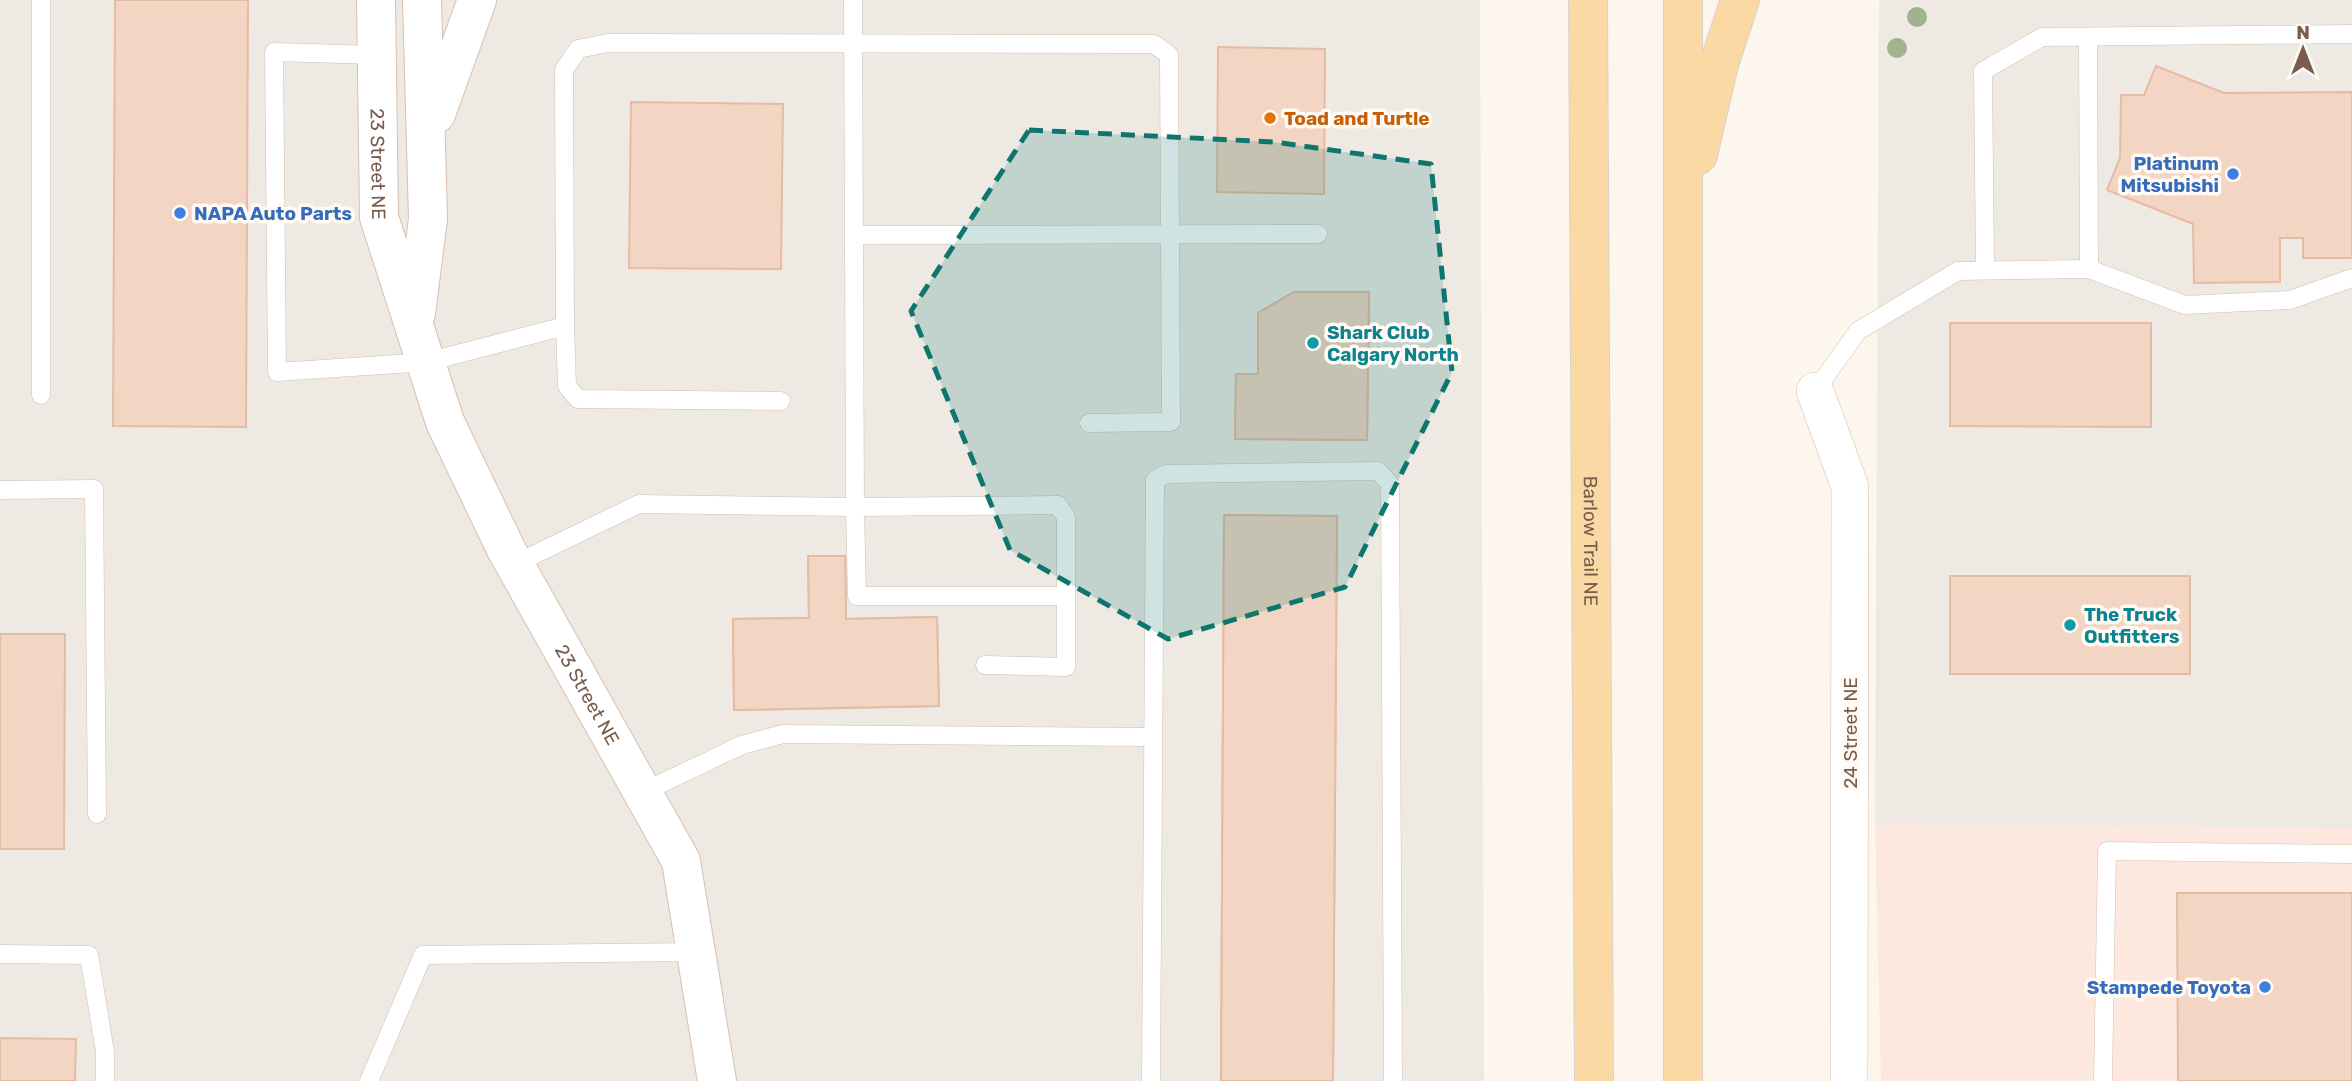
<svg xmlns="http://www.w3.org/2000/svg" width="2352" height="1081" font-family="Rubik,sans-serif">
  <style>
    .commercial { fill: #fde8e0 }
    .industrial { fill: #efe9e4 }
    .building { fill: #f3d5c3; stroke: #e6bba3; stroke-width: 2 }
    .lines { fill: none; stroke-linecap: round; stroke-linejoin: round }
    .lane-casing { stroke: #d1beb0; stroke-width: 19 }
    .street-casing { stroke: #d1beb0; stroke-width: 38 }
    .secondary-casing { stroke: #d6c0b0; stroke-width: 40 }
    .primary-casing { stroke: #dad1cd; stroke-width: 40 }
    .lane { stroke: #fff; stroke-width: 18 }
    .street { stroke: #fff; stroke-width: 37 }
    .secondary { stroke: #fff; stroke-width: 38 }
    .primary { stroke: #fbd9a5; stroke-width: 38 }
    .tree { fill: #a0b28e }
    .marked { fill: #0f766e; fill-opacity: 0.2; stroke: #0f766e; stroke-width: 5; stroke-dasharray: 14 9; stroke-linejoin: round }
    .food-dot { fill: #e8710a; stroke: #fffaf3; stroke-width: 2.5 }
    .shop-dot { fill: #3f7fe0; stroke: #fffaf3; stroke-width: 2.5 }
    .culture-dot { fill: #0f9aa8; stroke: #fffaf3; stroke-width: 2.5 }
    .labels { text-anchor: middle; stroke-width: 7; stroke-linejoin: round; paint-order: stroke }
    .food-label { font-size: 19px; font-weight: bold; fill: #c56008; stroke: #fffaf3; text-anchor: start }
    .street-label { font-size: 19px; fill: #7a5c4d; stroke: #fffaf3 }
    .shop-label { font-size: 19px; font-weight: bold; fill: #366cbe; stroke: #fffaf3; text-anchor: end }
    .culture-label { font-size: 19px; font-weight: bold; fill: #0d838f; stroke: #fffaf3; text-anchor: start }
  </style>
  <rect width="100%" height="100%" fill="#fdf6ec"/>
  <path class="commercial" d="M1875,824L2352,828V1081H1881Z"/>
  <g class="industrial">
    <path d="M0,0H1480L1484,1081H0Z"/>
    <path d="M1879,0H2352V828L1875,824Z"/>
  </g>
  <g class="building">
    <path d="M115,0H248L246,427L113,426Z"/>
    <path d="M1218,47L1325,49L1324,194L1217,192Z"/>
    <path d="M2156,66L2224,93L2352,92V258H2303V238H2280V282L2194,283L2193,224L2107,190L2120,158L2121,95H2144Z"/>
    <path d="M631,102L783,104L781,269L629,268Z"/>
    <path d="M1294,292H1369L1367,440L1235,439L1236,374H1258V313Z"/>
    <path d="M1294,292H1369L1367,440L1235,439L1236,374H1258V313Z"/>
    <path d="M1950,323H2151V427L1950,426Z"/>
    <path d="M1224,515L1337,516L1333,1081H1221Z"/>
    <path d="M1224,515L1337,516L1333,1081H1221Z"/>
    <path d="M808,556H845L846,619L937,617L939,706L734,710L733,619L809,618Z"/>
    <path d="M808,556H845L846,619L937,617L939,706L734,710L733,619L809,618Z"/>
    <rect x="1950" y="576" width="240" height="98"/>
    <path d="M0,634H65L64,849H0Z"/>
    <path d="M2177,893H2352V1081H2178Z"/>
    <path d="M0,1038L76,1039L75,1081H0Z"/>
  </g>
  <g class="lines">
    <g class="lane-casing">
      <g id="lane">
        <path d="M41,0V395"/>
        <path d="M2088,37L2089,269"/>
        <path d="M377,55L274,52L277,372L427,362L565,326L564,70L578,49L608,43L1154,44L1169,55L1171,422L1089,423"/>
        <path d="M856,235L1318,234"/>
        <path d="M1985,269L1983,71L2042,37L2352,34"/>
        <path d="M565,326L567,386L578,399L781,401"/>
        <path d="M1815,391L1858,331L1958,271L2089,269L2185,305L2290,300L2352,278"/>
        <path d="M0,490L94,489L97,814"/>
        <path d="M515,564L639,504L855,507L853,0"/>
        <path d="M985,665L1066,667V517L1058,505L855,507L857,596H1066"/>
        <path d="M643,792L742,745L783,734L1153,737"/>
        <path d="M0,954L89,955L105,1052V1081"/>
        <path d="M369,1081L423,955L696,952"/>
        <path d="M1151,1081L1155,480L1166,474L1378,471L1390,484L1393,1081"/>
        <path d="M2103,1081L2107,851L2352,854"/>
      </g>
    </g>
    <g class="street-casing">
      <path id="street" d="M1815,391L1850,487L1849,1081"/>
    </g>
    <g class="secondary-casing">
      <g id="secondary">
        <path id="s1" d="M376,0L379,217L445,422L506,549L681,861L717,1081"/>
        <path d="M436,114L477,0"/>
        <path d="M416,313L428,219L422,0"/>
      </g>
    </g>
    <g class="primary-casing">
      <g id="primary">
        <path id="s2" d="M1588,0L1594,1081"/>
        <path d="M1683,0V1081"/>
        <path d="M1698,155L1719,64L1740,0"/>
      </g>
    </g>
    <use href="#lane" class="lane"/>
    <use href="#street" class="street"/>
    <use href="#secondary" class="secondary"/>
    <use href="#primary" class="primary"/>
  </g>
  <g class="tree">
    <circle cx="1917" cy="17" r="10"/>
    <circle cx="1897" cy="48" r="10"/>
  </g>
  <path class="marked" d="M1029,130L1274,142L1431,164L1452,372L1345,587L1168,639L1010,550L911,311Z"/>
  <circle class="food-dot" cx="1270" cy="118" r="7"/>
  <g class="shop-dot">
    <circle cx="2233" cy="174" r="7"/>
    <circle cx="180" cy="213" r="7"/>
    <circle cx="2265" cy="987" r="7"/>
  </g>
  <g class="culture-dot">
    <circle cx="1313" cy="343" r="7"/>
    <circle cx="2070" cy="625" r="7"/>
  </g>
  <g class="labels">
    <g class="food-label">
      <text x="1284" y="125">Toad and Turtle</text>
    </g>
    <g class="street-label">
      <text dy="7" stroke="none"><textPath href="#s1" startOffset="164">23 Street NE</textPath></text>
      <text dy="7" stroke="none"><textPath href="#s2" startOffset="541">Barlow Trail NE</textPath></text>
      <text dy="7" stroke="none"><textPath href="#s1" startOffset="740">23 Street NE</textPath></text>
      <text transform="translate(1850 733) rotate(-90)" y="7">24 Street NE</text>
    </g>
    <g class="shop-label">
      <text x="2219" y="170">Platinum<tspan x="2219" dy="22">Mitsubishi</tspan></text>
      <text x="194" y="220" text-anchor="start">NAPA Auto Parts</text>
      <text x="2251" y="994">Stampede Toyota</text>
    </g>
    <g class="culture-label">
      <text x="1327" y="339">Shark Club<tspan x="1327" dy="22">Calgary North</tspan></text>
      <text x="2084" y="621">The Truck<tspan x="2084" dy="22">Outfitters</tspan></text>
    </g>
  </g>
  <g transform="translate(2303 49)" stroke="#fffaf3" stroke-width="5" paint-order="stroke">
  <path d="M0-5L12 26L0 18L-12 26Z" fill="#7a5c4d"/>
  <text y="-10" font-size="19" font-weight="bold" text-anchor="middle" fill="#7a5c4d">N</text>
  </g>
</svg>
